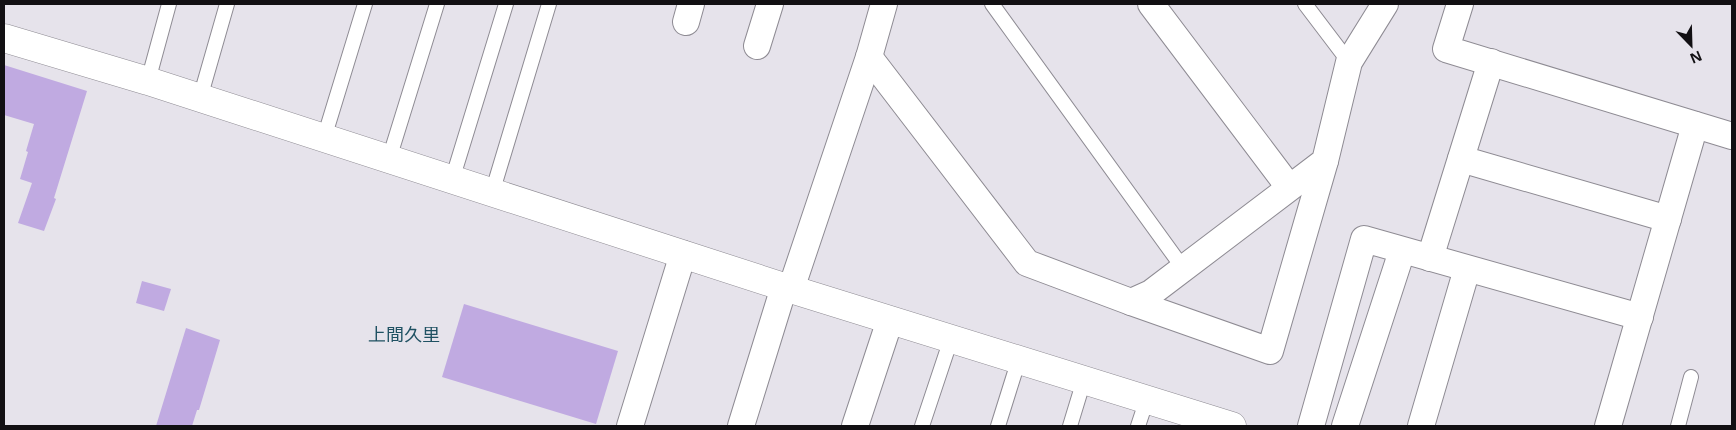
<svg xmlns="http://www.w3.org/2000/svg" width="1736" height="430" font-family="'Noto Sans','Noto Sans JP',sans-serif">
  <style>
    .building { fill: #c0aae1 }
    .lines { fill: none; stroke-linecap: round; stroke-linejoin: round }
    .service-casing { stroke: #8e8b93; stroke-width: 16 }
    .minor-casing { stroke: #8e8b93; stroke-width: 28 }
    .tertiary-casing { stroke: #8e8b93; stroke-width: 29 }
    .service { stroke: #fff; stroke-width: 14 }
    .minor { stroke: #fff; stroke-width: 26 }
    .tertiary { stroke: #fff; stroke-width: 28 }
    .labels { text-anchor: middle; stroke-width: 4; stroke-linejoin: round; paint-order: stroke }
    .quarter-label { font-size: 18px; fill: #1f5162; stroke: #e6e3eb }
  </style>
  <rect width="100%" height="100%" fill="#e6e3eb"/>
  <g class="building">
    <path d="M4,65L87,91L54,198L56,199L44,231L18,223L32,183L20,179L28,152L26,151L34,124L4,115Z"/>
    <path d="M142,281L171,289L164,311L136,303Z"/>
    <path d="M464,304L618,351L596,424L442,377Z"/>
    <path d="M186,328L220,340L199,410H197L192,426H156Z"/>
  </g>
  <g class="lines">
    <g class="service-casing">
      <g id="service">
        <path d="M992,4L1183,268"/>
        <path d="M1305,4L1349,62"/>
        <path d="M148,81L169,4"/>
        <path d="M200,98L227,4"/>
        <path d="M324,138L365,4"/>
        <path d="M389,159L437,4"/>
        <path d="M452,180L506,4"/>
        <path d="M492,193L549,4"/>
        <path d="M922,426L951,339"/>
        <path d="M998,426L1019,359"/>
        <path d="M1070,426L1084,380"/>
        <path d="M1138,426L1147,399"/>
        <path d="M1678,426L1691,377"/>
      </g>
    </g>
    <g class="minor-casing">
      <g id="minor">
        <path d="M1151,4L1289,187"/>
        <path d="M1460,4L1446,49L1732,136"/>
        <path d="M686,22L691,4"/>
        <path d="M757,46L770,4"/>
        <path d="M869,57L1027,263L1131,302L1151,293L1325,161L1349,62L1385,4"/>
        <path d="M1461,159L1668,219"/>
        <path d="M1430,258L1491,62"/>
        <path d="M791,289L869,57L884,4"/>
        <path d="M1131,302L1270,351L1325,161"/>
        <path d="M630,426L683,254"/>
        <path d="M741,426L784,287"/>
        <path d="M855,426L890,320"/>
        <path d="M1311,426L1364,239L1640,317"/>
        <path d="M1345,426L1402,251"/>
        <path d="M1421,426L1467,269"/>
        <path d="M1608,426L1695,125"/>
      </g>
    </g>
    <g class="tertiary-casing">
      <path id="tertiary" d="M4,38L148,81L784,287L1232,426"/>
    </g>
    <use href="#service" class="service"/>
    <use href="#minor" class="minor"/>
    <use href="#tertiary" class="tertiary"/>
  </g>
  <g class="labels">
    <g class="quarter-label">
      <text x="404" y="341">上間久里</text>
    </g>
  </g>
  <rect width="1736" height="430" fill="none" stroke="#121013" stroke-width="10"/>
  <g transform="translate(1691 45) rotate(157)" stroke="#e6e3eb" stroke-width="4" paint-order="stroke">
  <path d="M0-4L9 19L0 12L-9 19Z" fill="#121013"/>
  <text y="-8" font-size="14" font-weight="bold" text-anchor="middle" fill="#121013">N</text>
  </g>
</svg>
